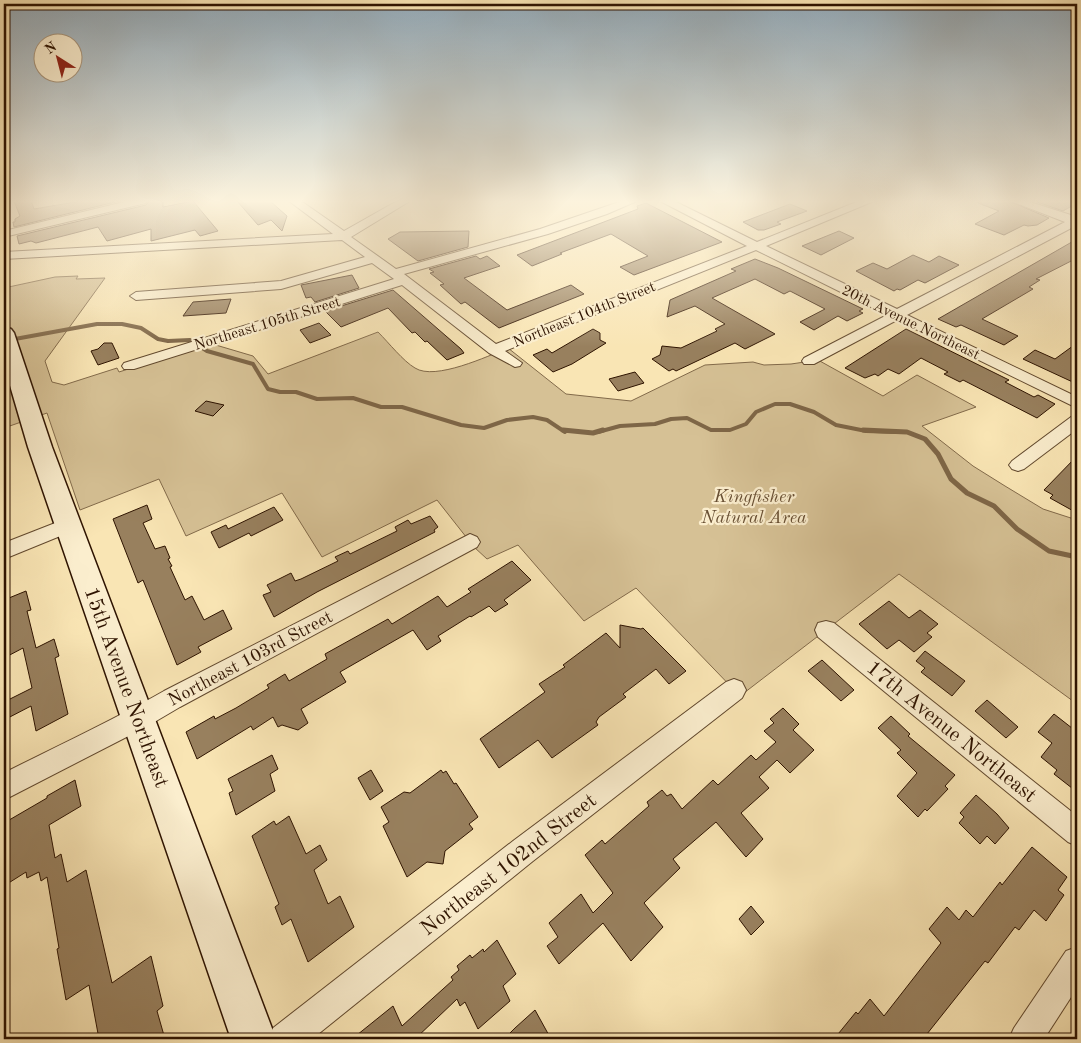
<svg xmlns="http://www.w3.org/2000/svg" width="1081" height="1043" font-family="'Old Standard TT',serif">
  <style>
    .green { fill: #d6c195; stroke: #826a4a }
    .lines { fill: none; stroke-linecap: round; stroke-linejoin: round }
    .stream-far1 { stroke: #7e6647; stroke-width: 4 }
    .stream { stroke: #7e6647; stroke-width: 5 }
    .building { fill: #98805e; stroke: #2e1300 }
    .street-casing { stroke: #61482d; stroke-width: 2 }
    .secondary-casing { stroke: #2e1300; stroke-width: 3 }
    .street { fill: #fbeece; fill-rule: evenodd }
    .secondary { fill: #fbeece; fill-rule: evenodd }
    .labels { text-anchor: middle; stroke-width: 4.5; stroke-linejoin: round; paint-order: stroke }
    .far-street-label { font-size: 15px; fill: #2e1300; stroke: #fbeece }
    .park-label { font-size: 18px; font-style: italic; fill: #695034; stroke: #fbeece }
    .street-label { font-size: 18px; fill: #2e1300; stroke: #fbeece }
    .near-street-label { font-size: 21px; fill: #2e1300; stroke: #fbeece }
  </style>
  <rect width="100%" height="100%" fill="#f9e5b4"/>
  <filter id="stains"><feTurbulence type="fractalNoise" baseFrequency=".004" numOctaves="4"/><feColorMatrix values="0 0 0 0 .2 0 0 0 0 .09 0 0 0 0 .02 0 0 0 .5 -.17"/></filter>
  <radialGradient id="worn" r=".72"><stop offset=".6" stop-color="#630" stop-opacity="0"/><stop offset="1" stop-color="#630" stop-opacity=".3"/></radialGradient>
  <path class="green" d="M78,276L76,279L105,278L45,361L52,382L64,385L117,368L119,372L209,343L253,356L268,374L378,332C389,343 403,361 415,368C435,381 488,356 508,348L566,394L631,401L705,365L753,362L764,365L791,364L818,360L883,396L917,375L976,407L922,426L973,466L1005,486L1043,509L1077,520V704L899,574L740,696L636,588L584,621L518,545L487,559L474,547L437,500L322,557L282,493L186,536L159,479L80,510L47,413L4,428V288L55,277Z"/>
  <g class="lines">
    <g class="stream-far1">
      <path d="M4,341L97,324H122L141,328L158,339L168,341L190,340L207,351L253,364L268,389L280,392H296L317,399L353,398L381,407H402L461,425L484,428L507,420L533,417L547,420L565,432"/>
      <path d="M598,432L620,426L655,424L671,419L687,418L711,430H730L746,424L756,412L775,404H790L814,412L836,425L866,431L896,432"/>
    </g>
    <g class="stream">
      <path d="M563,430L593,433L603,430"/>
      <path d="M863,430L907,432L925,439L938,454L951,479L967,493L994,506L1017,529L1049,551L1077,557"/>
    </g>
  </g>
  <g class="building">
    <path d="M14,201H31L34,209L81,201H119L14,227L13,222H15V219L20,216Z"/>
    <path d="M149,201H163V207L193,201L218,231L200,236L195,230L151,241V229L107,241L98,227L36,243L31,241L19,244L17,236L146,205Z"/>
    <path d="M237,201H270L287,216L282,231L271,220L258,225Z"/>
    <path d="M978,201H1009L1049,218L1037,225L1028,226L1024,225L1004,235L975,224L999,211L978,203Z"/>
    <path d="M1034,201H1077V203L1063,211Z"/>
    <path d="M646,203L722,242L634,275L620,267L648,256L611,234L560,253L562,254L532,266L517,255L638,209L637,206Z"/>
    <path d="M790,204L807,211L777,222L781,224L764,230H758L743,222Z"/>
    <path d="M469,231L468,247L418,261L388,239L400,232Z"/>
    <path d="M839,231L854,238L821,255L802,246Z"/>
    <path d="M1077,239V258L1036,279L1040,280L1029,287L1033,289L982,319L1018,336L1004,345L961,325L956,327L938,319Z"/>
    <path d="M913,255L929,262L939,256L959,265L925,283L918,280L900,290L897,289L894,291L856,271L873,263L887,269Z"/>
    <path d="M476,256L480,259L487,256L500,266L464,278L507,310L571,285L584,294L499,328L465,302L461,304L440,285L444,284L430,273L434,272L429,269Z"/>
    <path d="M755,259L778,268L863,309L859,311L863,313L847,321L838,316L814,330L800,322L825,309L790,291L784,294L755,279L712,298L775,334L745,349L735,343L676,371L673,369L669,371L652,359L660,355L662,346L681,348L717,331L715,329L725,324L695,306L667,317L670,300L736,271L731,269Z"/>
    <path d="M352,275L359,288L315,302L311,297L306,298L301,285Z"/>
    <path d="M393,290L461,349L464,353L447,360L427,341L425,342L415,332L412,333L388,308L341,327L325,311Z"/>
    <path d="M231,299L226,313L183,316L193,302Z"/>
    <path d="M319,323L331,335L310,343L300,330Z"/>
    <path d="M593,329L600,333V340L606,343L572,364L553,372L533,355L547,349L552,353Z"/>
    <path d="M906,329L1009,380L1005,382L1034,397L1038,395L1055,404L1037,418L963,380L960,382L944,374L948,372L921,358L899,374L888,369L878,376L875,374L865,378L845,368Z"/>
    <path d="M104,343H112L119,358L98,365L91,351L98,349Z"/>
    <path d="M1077,343V384L1023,359L1035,350L1055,359Z"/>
    <path d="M635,372L644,383L618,391L609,379Z"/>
    <path d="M206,401L224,405L213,416L195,411Z"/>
    <path d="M1077,456V513L1050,498L1053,495L1044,490Z"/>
    <path d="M147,505L152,519L143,523L155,549L165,546L170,558L168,559L172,566L170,567L185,600L192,596L204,620L223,610L232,629L198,647L201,652L177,665L143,580L138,583L113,519Z"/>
    <path d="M274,507L283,520L251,536L249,533L219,548L211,532L226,525L228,529Z"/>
    <path d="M430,516L438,527L434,530L435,532L317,592L274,617L263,595L271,592L267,585L291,573L295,581L301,579L338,561L335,557L348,551L350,554L397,531L395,527L408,520L411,524Z"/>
    <path d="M512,561L531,580L504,600L508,604L495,612L489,606L471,617L470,616L438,636L441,641L427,650L413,630L340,672L346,682L301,709L308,723L298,730L282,725L278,727L273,717L253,730L251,726L197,759L186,732L214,716L215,719L236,708L269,688L267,685L285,674L289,681L327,659L325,654L388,619L392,624L438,596L447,607L471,592L468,589Z"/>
    <path d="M26,591L31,610L27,611L36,648L54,639L59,656L55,658L68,714L36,731L31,706L4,720V702L32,688L23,648L4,658V600Z"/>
    <path d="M889,601L909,618L920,610L938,624L927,633L932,637L914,652L899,640L887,649L859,624Z"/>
    <path d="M620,625L641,629L643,628L686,671L669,684L656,669L623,694L626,697L599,717L596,722L598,725L552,758L538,740L499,768L480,739L545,692L539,684L565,667L563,665L606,633L620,648Z"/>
    <path d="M925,651L965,681L952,696L921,672L925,668L916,661Z"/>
    <path d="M822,660L854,690L841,701L808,671Z"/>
    <path d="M987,700L1018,727L1006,738L975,711Z"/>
    <path d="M783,708L799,724L793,730L814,750L790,773L777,760L759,777L769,788L741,813L763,839L746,857L716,822L673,859L680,868L644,903L663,927L631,961L603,923L559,964L547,946L558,937L549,923L581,894L593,913L613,893L585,855L602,840L605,844L649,806L647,802L662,790L667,796L671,794L682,809L713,780L718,785L751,755L756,760L776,742L764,731L774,723L770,719Z"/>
    <path d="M1054,714L1077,732V792L1054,774L1057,770L1041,757L1052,743L1038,732Z"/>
    <path d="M891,716L910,734L908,736L955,775L945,786L948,789L927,811L925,809L918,817L897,796L917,773L897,753L901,750L878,728Z"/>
    <path d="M272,755L278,769L270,774L275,791L236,815L229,793L233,791L228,779Z"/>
    <path d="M371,770L383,791L370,800L358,778Z"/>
    <path d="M441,770L443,773L446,771L454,784L456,783L478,817L469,824L473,829L445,851L443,864L427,862L407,877L383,826L389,822L381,807L404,792L410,793Z"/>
    <path d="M75,780L81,806L49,825L55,858L61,854L67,882L86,870L112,983L151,956L163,1006L157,1011L165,1039H99L89,985L66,1000L57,949L59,948L47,877L41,881L39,872L27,878L26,872L7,884L4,863V823L47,798V796Z"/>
    <path d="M976,795L997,814L1009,828L995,844L987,836L980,844L959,823L964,817L960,813Z"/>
    <path d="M289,816L306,854L320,845L327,860L314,870L328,904L340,896L354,927L308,962L291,919L282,925L275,907L279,904L252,836L274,821L276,825Z"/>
    <path d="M1032,847L1067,877L1058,890L1064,895L1046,921L1034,910L1019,930L1015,927L988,963L985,961L923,1039H834L856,1012L858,1014L870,999L884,1016L941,943L929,929L947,907L959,920L966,910L973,917L1000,882L1002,885Z"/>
    <path d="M751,906L764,922L751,935L739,919Z"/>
    <path d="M497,940L516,974L503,986L510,1001L478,1029L465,1002L460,1006L457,999L415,1039H352L393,1006L402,1026L453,980L451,977L459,970L457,966L470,955L472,958L483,949L484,952Z"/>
    <path d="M535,1010L551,1039H504L515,1028Z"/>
  </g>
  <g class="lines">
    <g class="street-casing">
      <g id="street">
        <path d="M128,201H147L146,203L4,237V231Z"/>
        <path d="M289,201H301L344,231L397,201H410L351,237L396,269L540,229L622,201H637L607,214L548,234L404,274L496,344L747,246L660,201H674L757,242L859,201H874L766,246L897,309L1065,222L1011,201H1027L1077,217V225L907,315L1077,397V408L897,320L814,364H804L802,361L804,358L887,315L756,250L505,351L522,363L520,366L515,367L489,353L402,285L134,369H124L122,366L124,363L394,279L372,263L281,289L136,300L130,296L136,292L281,281L365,257L342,240L4,259V252L333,234Z"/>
        <path d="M1077,416V429L1024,469L1018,471L1012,469L1009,465L1012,461L1071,417Z"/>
        <path d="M68,518L75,520L77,525L75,530L4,559V543Z"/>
        <path d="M470,534L477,537L480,542L477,547L180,707L146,727L4,800V773C57,746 112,721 164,691Z"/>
        <path d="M826,621L834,623L1077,816V846L1068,842L818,637L815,630L818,623Z"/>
        <path d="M734,679L742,682L746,690L742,698L533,861L312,1039H268L273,1028L513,841L726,682Z"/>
        <path d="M1077,947V988L1044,1039H1009L1014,1028L1066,951Z"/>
      </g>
    </g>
    <g class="secondary-casing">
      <path id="secondary" d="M4,327L11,329L14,333L52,447L276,1039H231L28,447L4,365Z"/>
    </g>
    <use href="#street" class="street"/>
    <use href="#secondary" class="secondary"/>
  </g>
  <linearGradient id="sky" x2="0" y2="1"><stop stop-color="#93abbb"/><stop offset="0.58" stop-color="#fcf3dd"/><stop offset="1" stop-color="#fcf3dd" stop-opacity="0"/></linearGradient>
  <rect width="1081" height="347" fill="url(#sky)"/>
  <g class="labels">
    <g class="far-street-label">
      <text transform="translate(584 314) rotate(-22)" y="5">Northeast 104th Street</text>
      <text transform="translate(911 322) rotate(26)" y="5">20th Avenue Northeast</text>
      <text transform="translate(267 323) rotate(-17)" y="5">Northeast 105th Street</text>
    </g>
    <g class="park-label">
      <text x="754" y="502">Kingfisher<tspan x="754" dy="21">Natural Area</tspan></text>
    </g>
    <g class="street-label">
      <text transform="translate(250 658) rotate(-28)" y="6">Northeast 103rd Street</text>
    </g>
    <g class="near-street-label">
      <text transform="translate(127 687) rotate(70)" y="7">15th Avenue Northeast</text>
      <text transform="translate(952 731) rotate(39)" y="7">17th Avenue Northeast</text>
      <text transform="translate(508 864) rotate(-38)" y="7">Northeast 102nd Street</text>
    </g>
  </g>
  <rect width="1081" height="1043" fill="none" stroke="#f9e5b4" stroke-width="20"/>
  <rect x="5" y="5" width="1071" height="1033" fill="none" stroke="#2e1300" stroke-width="2.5"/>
  <rect x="10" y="10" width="1061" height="1023" fill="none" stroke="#2e1300"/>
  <g transform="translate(58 58) rotate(324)"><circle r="24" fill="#fbeece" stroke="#a9967c"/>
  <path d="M0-4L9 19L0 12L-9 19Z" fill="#8f2418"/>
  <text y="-8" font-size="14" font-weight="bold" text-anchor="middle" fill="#2e1300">N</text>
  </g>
  <rect width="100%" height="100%" filter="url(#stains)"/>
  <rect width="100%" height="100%" fill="url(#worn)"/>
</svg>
